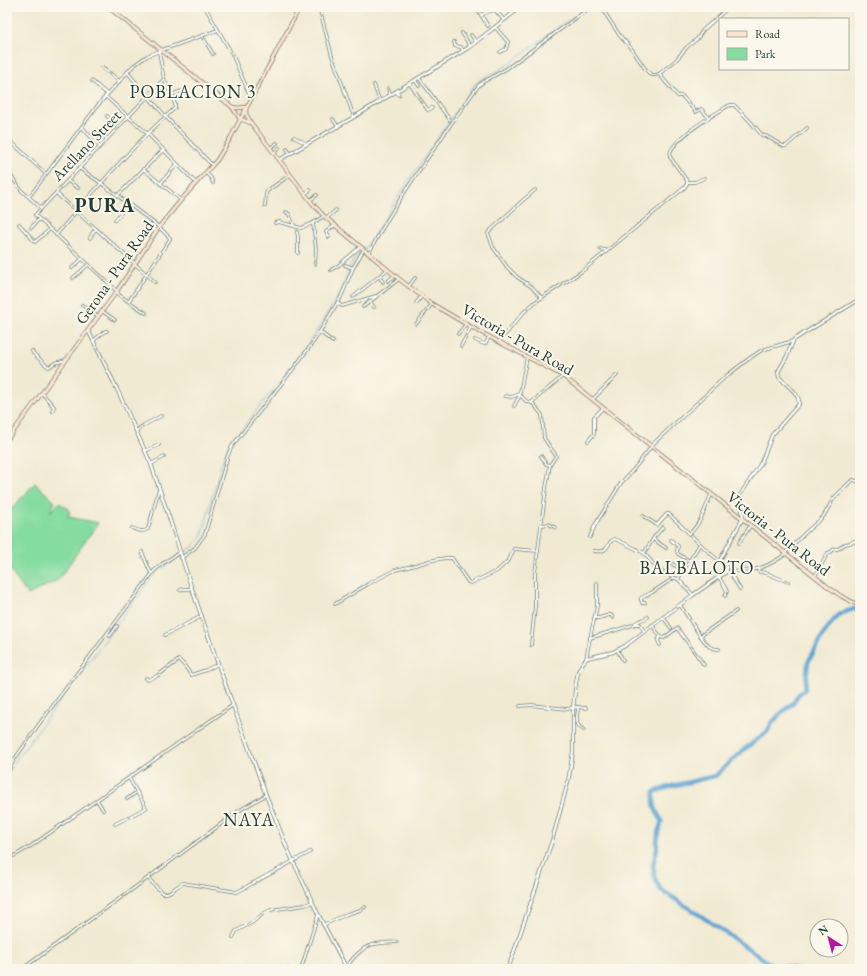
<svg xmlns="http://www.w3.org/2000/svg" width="867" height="976" font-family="'EB Garamond',serif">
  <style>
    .green { fill: #85dca0; stroke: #528c6a }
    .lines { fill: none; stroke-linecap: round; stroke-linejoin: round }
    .stream { stroke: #59a2d0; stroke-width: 1 }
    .river { stroke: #59a2d0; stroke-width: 4.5 }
    .minor-casing { stroke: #687a6b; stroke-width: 3.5 }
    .tertiary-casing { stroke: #687a6b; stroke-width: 4 }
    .secondary-casing { stroke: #687a6b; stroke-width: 4.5 }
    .minor { stroke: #fff; stroke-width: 2 }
    .tertiary { stroke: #fff; stroke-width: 2.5 }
    .secondary { stroke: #fde4d1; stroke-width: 3 }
    .labels { text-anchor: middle; stroke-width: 4; stroke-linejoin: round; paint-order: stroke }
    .street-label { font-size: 16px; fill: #1f3d34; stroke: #fbf7ec }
    .quarter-label { font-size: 18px; letter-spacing: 1px; fill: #1f3d34; stroke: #fbf7ec }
    .district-label { font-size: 20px; font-weight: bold; letter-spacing: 1px; fill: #1f3d34; stroke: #fbf7ec }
  </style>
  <rect width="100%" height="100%" fill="#fbf7ec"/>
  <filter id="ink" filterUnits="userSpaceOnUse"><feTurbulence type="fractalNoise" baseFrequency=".025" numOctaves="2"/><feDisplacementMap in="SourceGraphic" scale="8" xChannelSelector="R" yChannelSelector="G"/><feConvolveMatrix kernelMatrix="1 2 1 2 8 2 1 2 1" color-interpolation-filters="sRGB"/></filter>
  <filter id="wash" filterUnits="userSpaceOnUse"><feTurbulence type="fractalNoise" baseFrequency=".012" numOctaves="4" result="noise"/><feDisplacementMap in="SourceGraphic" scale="16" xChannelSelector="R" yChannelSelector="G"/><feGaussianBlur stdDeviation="0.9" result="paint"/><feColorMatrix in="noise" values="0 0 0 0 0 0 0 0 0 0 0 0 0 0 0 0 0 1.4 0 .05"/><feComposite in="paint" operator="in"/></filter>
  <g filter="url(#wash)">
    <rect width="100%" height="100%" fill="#f1ead2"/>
    <path class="green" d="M35,483L55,502L50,512L59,503L69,509V517L98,523L58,580L28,595L7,566V514Z"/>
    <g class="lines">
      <g class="stream">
        <path d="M364,249L371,241L401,192L475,84L486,77L499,71L587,7"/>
        <path d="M7,776L17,758L156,572L194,546L202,536L224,455L229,445L281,380L315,334L342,289L352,263L361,251"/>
      </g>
      <path class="river" d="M795,969L784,966L775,967L704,918L660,889L655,878L653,865L657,849V843L658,833L662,821C653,807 654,807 654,792L672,786L715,776L742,751L767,732L772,723L779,715L794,702L798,695L805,689L808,662L825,632L830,625L839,614L860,607"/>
    </g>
  </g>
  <g filter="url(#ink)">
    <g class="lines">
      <g class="minor-casing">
        <g id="minor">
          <path d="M205,7L232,54L251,98"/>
          <path d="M319,7L332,56L354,117"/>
          <path d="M476,7L488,26"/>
          <path d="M601,7L620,36L631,48L646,70L651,75H655L659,74L676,60L687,47L697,39L703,30L729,7"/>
          <path d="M481,15L490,11L495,10L504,20"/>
          <path d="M495,27L508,42L506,49L500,52"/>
          <path d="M462,33L470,46"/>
          <path d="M471,35L476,42"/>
          <path d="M202,36L213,54"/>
          <path d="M454,42L455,46L461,47L463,51"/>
          <path d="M102,68L111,74L119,81"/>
          <path d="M127,72L166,117L212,165"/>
          <path d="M659,74L675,93L678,96H682L696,112L701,109L709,118"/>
          <path d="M419,78L450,120"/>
          <path d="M415,80L419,86"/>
          <path d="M92,81L107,94"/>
          <path d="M410,84L427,109L428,110L432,108"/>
          <path d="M374,85L380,102"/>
          <path d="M388,88L390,95"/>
          <path d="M396,92L399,95"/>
          <path d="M171,95L182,91"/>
          <path d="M105,96L148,134L196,183"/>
          <path d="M107,116L119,127"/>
          <path d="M333,119L338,127"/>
          <path d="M82,127L100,147"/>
          <path d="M98,130L107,139"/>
          <path d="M294,137L307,144"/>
          <path d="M7,138L46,174"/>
          <path d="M270,148L277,143"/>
          <path d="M287,149L290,153"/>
          <path d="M274,153L279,148"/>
          <path d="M79,168L101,183L159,227L170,238V239L129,301"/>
          <path d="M143,169L181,200"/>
          <path d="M7,170L21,190L41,208"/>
          <path d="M206,173L211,178L213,183"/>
          <path d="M68,181L78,188"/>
          <path d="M688,182H695L704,178"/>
          <path d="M160,184L177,164"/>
          <path d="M535,190L521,202L488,233L493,247L507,267L517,277L532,287L542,298"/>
          <path d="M56,193L155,282"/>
          <path d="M305,194L310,190"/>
          <path d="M117,196L163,150"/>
          <path d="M29,197L98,105L133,66L147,56L162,50L218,30"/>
          <path d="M310,200L317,195"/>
          <path d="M265,206L266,194L267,191L290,175"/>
          <path d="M286,212L289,214L294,226"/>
          <path d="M327,218L336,210"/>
          <path d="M115,220L128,204"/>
          <path d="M275,223L279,222L301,228L313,223"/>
          <path d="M19,224L35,242L50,229"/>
          <path d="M31,228L39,219"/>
          <path d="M297,232L298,237V253"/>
          <path d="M56,235C94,191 132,146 175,108V104L164,79L159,52"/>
          <path d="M329,237L326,232L335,225"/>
          <path d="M90,238L93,232L96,229"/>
          <path d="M600,249L605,250L606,252"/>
          <path d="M369,253C388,215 412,180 436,146C450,125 464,105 479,85L483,82L506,69L591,7"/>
          <path d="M315,264L316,249L313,223L324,216"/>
          <path d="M345,265L353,268"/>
          <path d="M72,268L82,259"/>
          <path d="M331,270L339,265L360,247"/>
          <path d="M379,276L383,282"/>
          <path d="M73,278L88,265"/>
          <path d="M388,281L395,275"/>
          <path d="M409,286L415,278"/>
          <path d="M353,297L387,270"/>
          <path d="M370,302L374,307"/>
          <path d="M337,303L342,306L376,296"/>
          <path d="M416,303L422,296"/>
          <path d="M82,305L98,316"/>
          <path d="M363,307L399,279"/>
          <path d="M102,311L115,320"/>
          <path d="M146,313L119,295L117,291L35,215L164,79"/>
          <path d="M416,324L432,304"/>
          <path d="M320,332L333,342"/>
          <path d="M458,334L466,324"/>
          <path d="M475,340L484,344L486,343L489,337"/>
          <path d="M93,341L105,331H107"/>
          <path d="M499,342L523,313L535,302L581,272L684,188L687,184V181L670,157C667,141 715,114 728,106L731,105H734L749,120L762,135L766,136L783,146H786L807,128"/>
          <path d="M461,346L471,327"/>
          <path d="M32,351L33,353L47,366L49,367L55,363L66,360"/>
          <path d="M42,393L54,407L52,411"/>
          <path d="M505,396L512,397L519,394L526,401L532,403"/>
          <path d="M593,399L617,375"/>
          <path d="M514,406L519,397L527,357"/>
          <path d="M136,431L144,425L161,416"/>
          <path d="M588,441L594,434V417L603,408"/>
          <path d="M145,451L159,445"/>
          <path d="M541,456L546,464L550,465"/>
          <path d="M151,464L164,457"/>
          <path d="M643,516L657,525L667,514H669L700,544"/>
          <path d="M542,525L549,524L556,528"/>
          <path d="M132,528C137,530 143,533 148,529L159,489"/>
          <path d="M689,534C701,524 705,508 711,495"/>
          <path d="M590,537L595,525L621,483L633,470L655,442L725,377L750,358L762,350L793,341"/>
          <path d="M653,539L666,548"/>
          <path d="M671,540L678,546L677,551L678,554L690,561"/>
          <path d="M739,543L750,526"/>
          <path d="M594,551C605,553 606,549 611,541L615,539L628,545L644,553L655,566L672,577L678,579"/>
          <path d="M142,552L149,569L152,574"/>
          <path d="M644,553L655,536L663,527"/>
          <path d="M785,553L806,532L823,517L834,498L850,482L853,480L860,482"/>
          <path d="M181,558L195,548L205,534L228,455L232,446L294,368L314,341L341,297L353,268L364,249"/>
          <path d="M671,563L683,571"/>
          <path d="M758,570L760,572L766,573L788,582"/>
          <path d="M726,572C754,571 763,570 786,554"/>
          <path d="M731,572L733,578L740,589"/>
          <path d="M815,576L828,553L831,552L834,549H838L845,544L850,543L854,541L859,546H860"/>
          <path d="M719,577L727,591L725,596"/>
          <path d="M180,590C184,588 188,590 192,588"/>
          <path d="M693,595L678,579L700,544L719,561"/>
          <path d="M645,603H642L641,600V598L651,593L674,578"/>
          <path d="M335,604L368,584L395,570L408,567L433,560L446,558H452L468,582L471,583L497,571L509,560L514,549L538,551"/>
          <path d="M680,605C686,613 703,643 710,647C712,648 716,649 719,649"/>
          <path d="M663,617L671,628"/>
          <path d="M594,618H599L609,615H611L613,618"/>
          <path d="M635,623L648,617"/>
          <path d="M652,625L660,636L658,641L660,645"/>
          <path d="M107,634L110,636L117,626"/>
          <path d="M165,635L202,616"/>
          <path d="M700,636L736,611"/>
          <path d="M660,637L664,638L677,628L704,665"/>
          <path d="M590,638L597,606V583"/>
          <path d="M531,645L535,606V573L546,488L550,465L556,456L544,438L542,415L532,402L563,376"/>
          <path d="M617,650L623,660"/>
          <path d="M586,659L590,638L636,624H640L644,631"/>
          <path d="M146,678L148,680L157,676L179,660L184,665L191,675L206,670L218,664"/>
          <path d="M520,706L531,705L567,709L577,707L586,708"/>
          <path d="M578,707C578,717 573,724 584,730"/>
          <path d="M7,773L14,760L39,724L154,571L162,564L180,552"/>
          <path d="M127,799L137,792"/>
          <path d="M97,800L103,810"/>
          <path d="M115,824L146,808L129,778"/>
          <path d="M14,856L31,846L233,705"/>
          <path d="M148,878L162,893C170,895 176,886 183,883L237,892L310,852"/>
          <path d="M323,925L347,914L360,910L365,907"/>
          <path d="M233,937L236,931L240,929L253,922L264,913L271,910L305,905L312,902"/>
          <path d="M288,968L289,969"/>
          <path d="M346,968C350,962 355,955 361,951C370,942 385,943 397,942"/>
          <path d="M22,969L148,878L240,810L266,795"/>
          <path d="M301,969L318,915"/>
        </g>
      </g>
      <g class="tertiary-casing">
        <g id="tertiary">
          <path d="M279,160L354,117L468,48L521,7"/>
          <path d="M88,330L117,389L151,464L168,514L191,586L223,678L266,795L287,848L318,914L347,969"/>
          <path d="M508,969L552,841L568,782L573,752V708L576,683L578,672L582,664L587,658L613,652L625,646L693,595L726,572L727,568L720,561V560L743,518L742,509L739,498L740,495L761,463L772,435L799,404C800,393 786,385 779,377L778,372L787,356L793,341L795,339L811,329L860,299"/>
        </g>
      </g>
      <g class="secondary-casing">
        <g id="secondary">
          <path d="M108,7L226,102L232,107L240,119L251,123L312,203L324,216L399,279L432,304L471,327L563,376L827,586L841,596L860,606"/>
          <path d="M232,107L238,108L247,107"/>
          <path d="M246,110V114L251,123"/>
          <path d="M7,440L117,291L159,227L181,200L217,160L231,137L300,7"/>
        </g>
      </g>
      <use href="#minor" class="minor"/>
      <use href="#tertiary" class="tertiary"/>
      <use href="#secondary" class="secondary"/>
    </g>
  </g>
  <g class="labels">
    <g class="street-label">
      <text transform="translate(86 145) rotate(-46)" y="6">Arellano Street</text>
      <text transform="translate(114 272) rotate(-55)" y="6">Gerona - Pura Road</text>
      <text transform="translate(518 339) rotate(30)" y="6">Victoria - Pura Road</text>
      <text transform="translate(779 533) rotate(38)" y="6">Victoria - Pura Road</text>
    </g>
    <g class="quarter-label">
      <text x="193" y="98">POBLACION 3</text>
      <text x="697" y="574">BALBALOTO</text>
      <text x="249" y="826">NAYA</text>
    </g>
    <g class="district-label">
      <text x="105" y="212">PURA</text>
    </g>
  </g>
  <rect width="867" height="976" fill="none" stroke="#fbf7ec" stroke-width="24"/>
  <rect x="719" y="18" width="130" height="52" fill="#fbf7ec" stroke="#a3ada2"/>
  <rect x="727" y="31" width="20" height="6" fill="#fde4d1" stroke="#a3ada2"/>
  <text x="755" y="38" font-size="12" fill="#1f3d34">Road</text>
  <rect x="727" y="48" width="20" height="12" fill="#85dca0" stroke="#a3ada2"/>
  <text x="755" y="58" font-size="12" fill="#1f3d34">Park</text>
  <g transform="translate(829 938) rotate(324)"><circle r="19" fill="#fbf7ec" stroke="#a3ada2"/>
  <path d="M0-3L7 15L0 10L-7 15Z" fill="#b5179e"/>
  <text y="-6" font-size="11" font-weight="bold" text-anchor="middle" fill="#1f3d34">N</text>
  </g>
</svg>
